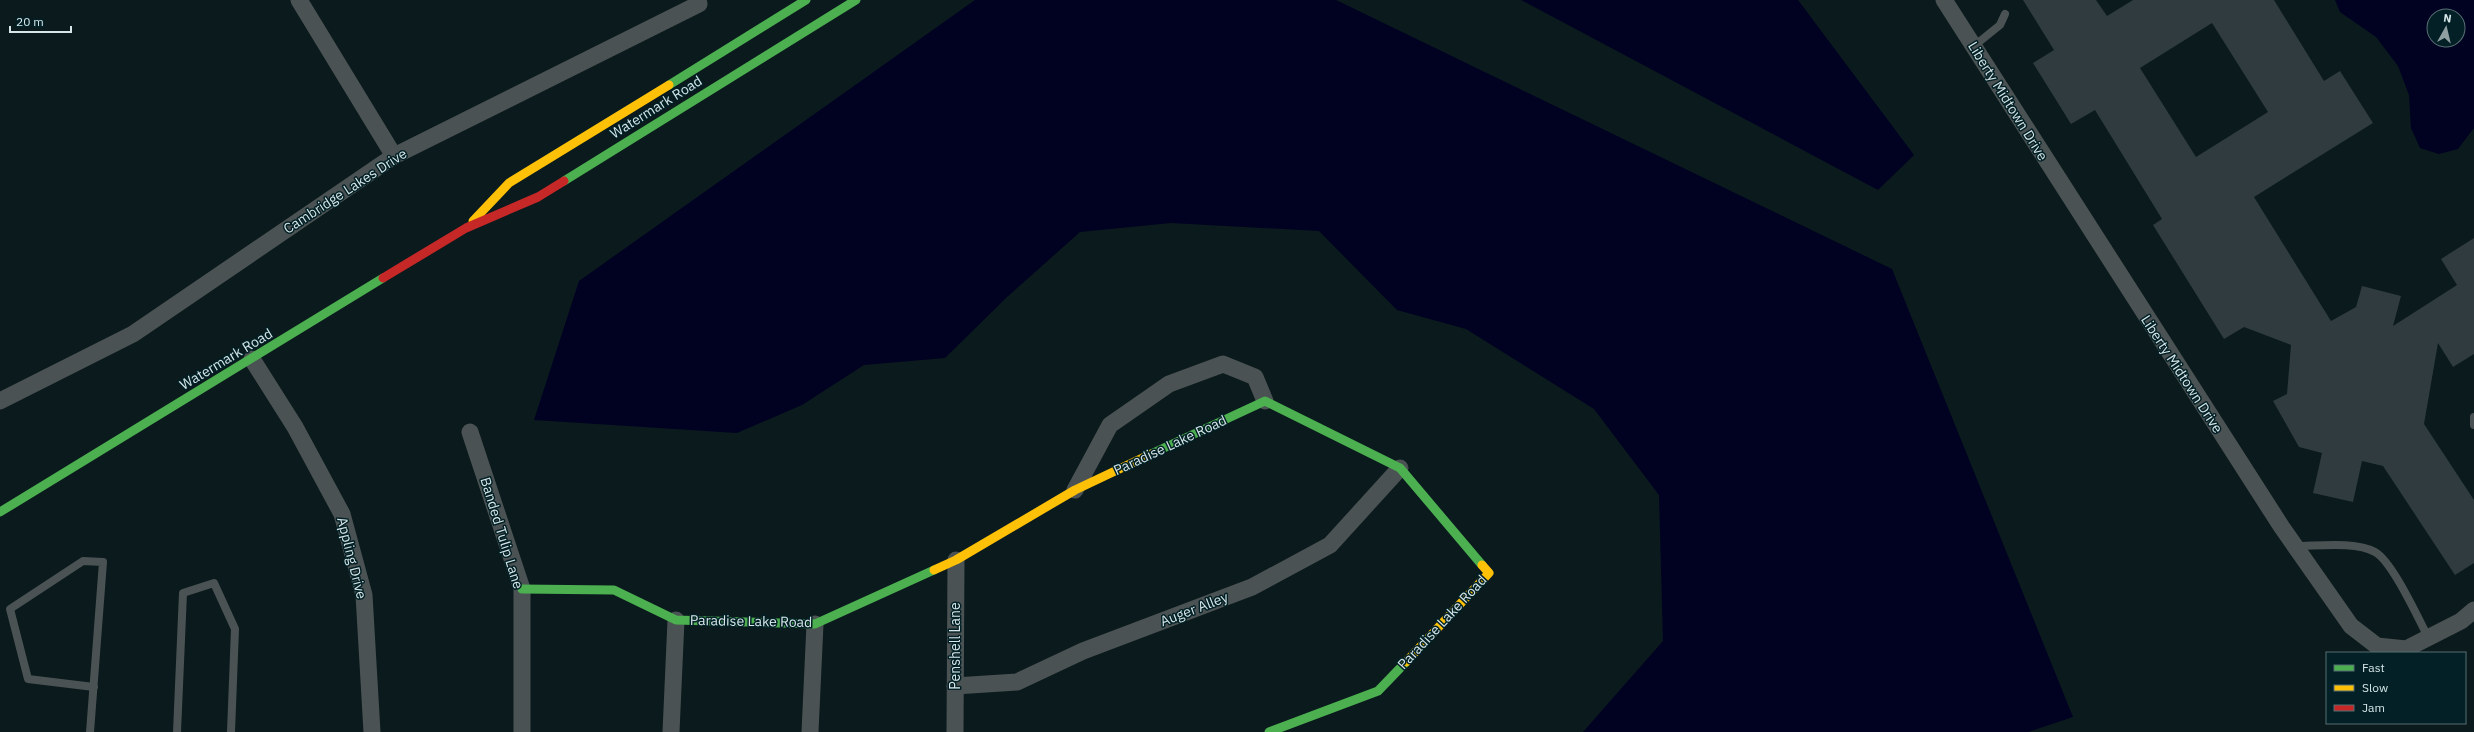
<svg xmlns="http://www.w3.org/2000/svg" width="2474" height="732" font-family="'IBM Plex Sans',sans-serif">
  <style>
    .water { fill: #010222; fill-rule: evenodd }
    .building { fill: #2f3b3f; fill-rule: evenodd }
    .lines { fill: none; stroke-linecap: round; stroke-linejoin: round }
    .lane { stroke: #4b5253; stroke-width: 8 }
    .street { stroke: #4b5253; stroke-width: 17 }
    .fast { stroke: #4caf50; stroke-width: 9 }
    .slow { stroke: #ffc107; stroke-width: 9 }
    .jam { stroke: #c62828; stroke-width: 9 }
    .labels { text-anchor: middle; stroke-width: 3; stroke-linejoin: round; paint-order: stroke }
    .street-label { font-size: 14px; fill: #d6e6e9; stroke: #022025 }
  </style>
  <rect width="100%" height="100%" fill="#0a1a1d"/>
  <g class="water">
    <path d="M975,0H1336L1892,269L2073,717L2028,732H1583L1663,641L1659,495L1594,409L1466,329L1397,310L1319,231L1171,223L1080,232L1006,298L945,358L864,365L802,405L737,433L534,420L579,281Z"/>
    <path d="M1521,0H1798L1914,155L1878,190Z"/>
    <path d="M2335,0H2474V128L2458,149L2439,154L2420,148L2411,128L2409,95L2398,66L2376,37L2340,12ZM2434,16H2458V40H2434Z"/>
  </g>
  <path class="building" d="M2023,0H2096L2107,16L2133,0H2274L2324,81L2340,71L2373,123L2254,197L2331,321L2356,307L2362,286L2401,296L2393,326L2457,285L2441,259L2474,238V354L2453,367L2438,343L2424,424L2474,500V563L2455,575L2383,466L2362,461L2353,502L2313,493L2322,453L2299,447L2273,401L2287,394L2291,345L2244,327L2224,339L2153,225L2162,219L2095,110L2071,124L2033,63L2054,50ZM2212,23L2268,112L2196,157L2140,68Z"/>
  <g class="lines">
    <g class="lane">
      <path d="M1974,46L2000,25L2005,14"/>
      <path d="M2474,417V425"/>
      <path d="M2296,546C2317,546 2356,541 2375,552C2392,561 2418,618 2428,637"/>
      <path d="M90,732L103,562L83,561L10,609L28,679L94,687"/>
      <path d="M177,732L183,593L214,583L235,629L231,732"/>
    </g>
    <g class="street">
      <path d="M299,0L394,156"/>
      <path d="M1944,0L2281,526L2351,626L2377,646L2406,649L2461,621L2474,610"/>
      <path d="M252,359L295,427L342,514L364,595L372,732"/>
      <path d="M0,401L133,334L394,156L699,4L698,0"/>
      <path d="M470,432L522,589V732"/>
      <path d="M1075,490L1110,425L1169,384L1223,364L1255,377L1265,401"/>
      <path d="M955,686L1017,682L1083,651L1252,587L1330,545L1400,468"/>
      <path d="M671,732L676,620"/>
      <path d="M810,732L815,624"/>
      <path d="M955,732L956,560"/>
    </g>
    <g class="fast">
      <path d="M669,85L806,0"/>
      <path d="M564,181L856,0"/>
      <path d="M1151,454L1265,401L1400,468L1482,565"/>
      <path d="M0,512L383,278"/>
      <path d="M522,589L614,590L676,620L815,624L934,570"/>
      <path d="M1269,732L1378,691L1406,662"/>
    </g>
    <g class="slow">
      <path d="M473,221L509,183L669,85"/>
      <path d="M934,570L956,560L1075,490L1151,454"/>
      <path d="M1406,662L1489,573L1482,565"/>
    </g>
    <path class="jam" d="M383,278L466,228L538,197L564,181"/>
  </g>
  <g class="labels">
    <g class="street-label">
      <text transform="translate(2008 101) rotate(58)" y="5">Liberty Midtown Drive</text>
      <text transform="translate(656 107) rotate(-32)" y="5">Watermark Road</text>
      <text transform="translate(345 191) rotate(-33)" y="5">Cambridge Lakes Drive</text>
      <text transform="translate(226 359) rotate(-31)" y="5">Watermark Road</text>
      <text transform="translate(2182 374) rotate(57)" y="5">Liberty Midtown Drive</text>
      <text transform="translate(1170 445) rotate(-25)" y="5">Paradise Lake Road</text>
      <text transform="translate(502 533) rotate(73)" y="5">Banded Tulip Lane</text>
      <text transform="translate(352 558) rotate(76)" y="5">Appling Drive</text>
      <text transform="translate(1194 609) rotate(-21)" y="5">Auger Alley</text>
      <text transform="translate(751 621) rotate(1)" y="5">Paradise Lake Road</text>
      <text transform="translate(1442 622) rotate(-47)" y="5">Paradise Lake Road</text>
      <text transform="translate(955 646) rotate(-90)" y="5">Penshell Lane</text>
    </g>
  </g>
  <rect x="2326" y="652" width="140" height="72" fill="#022025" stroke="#576f73"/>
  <rect x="2334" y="665" width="20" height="6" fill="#4caf50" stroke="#576f73"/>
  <text x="2362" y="672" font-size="12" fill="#d6e6e9">Fast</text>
  <rect x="2334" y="685" width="20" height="6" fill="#ffc107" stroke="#576f73"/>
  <text x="2362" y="692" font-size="12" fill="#d6e6e9">Slow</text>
  <rect x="2334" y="705" width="20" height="6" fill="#c62828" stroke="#576f73"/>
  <text x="2362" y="712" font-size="12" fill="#d6e6e9">Jam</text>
  <g transform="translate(2446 28) rotate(8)"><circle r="19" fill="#022025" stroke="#576f73"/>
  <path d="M0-3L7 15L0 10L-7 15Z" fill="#8f9fa2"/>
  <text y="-6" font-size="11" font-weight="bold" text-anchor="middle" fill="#d6e6e9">N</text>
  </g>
  <path d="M10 26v6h61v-6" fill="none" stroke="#d6e6e9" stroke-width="2"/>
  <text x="16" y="26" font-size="12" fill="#d6e6e9" stroke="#022025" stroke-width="3" paint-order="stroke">20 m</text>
</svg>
